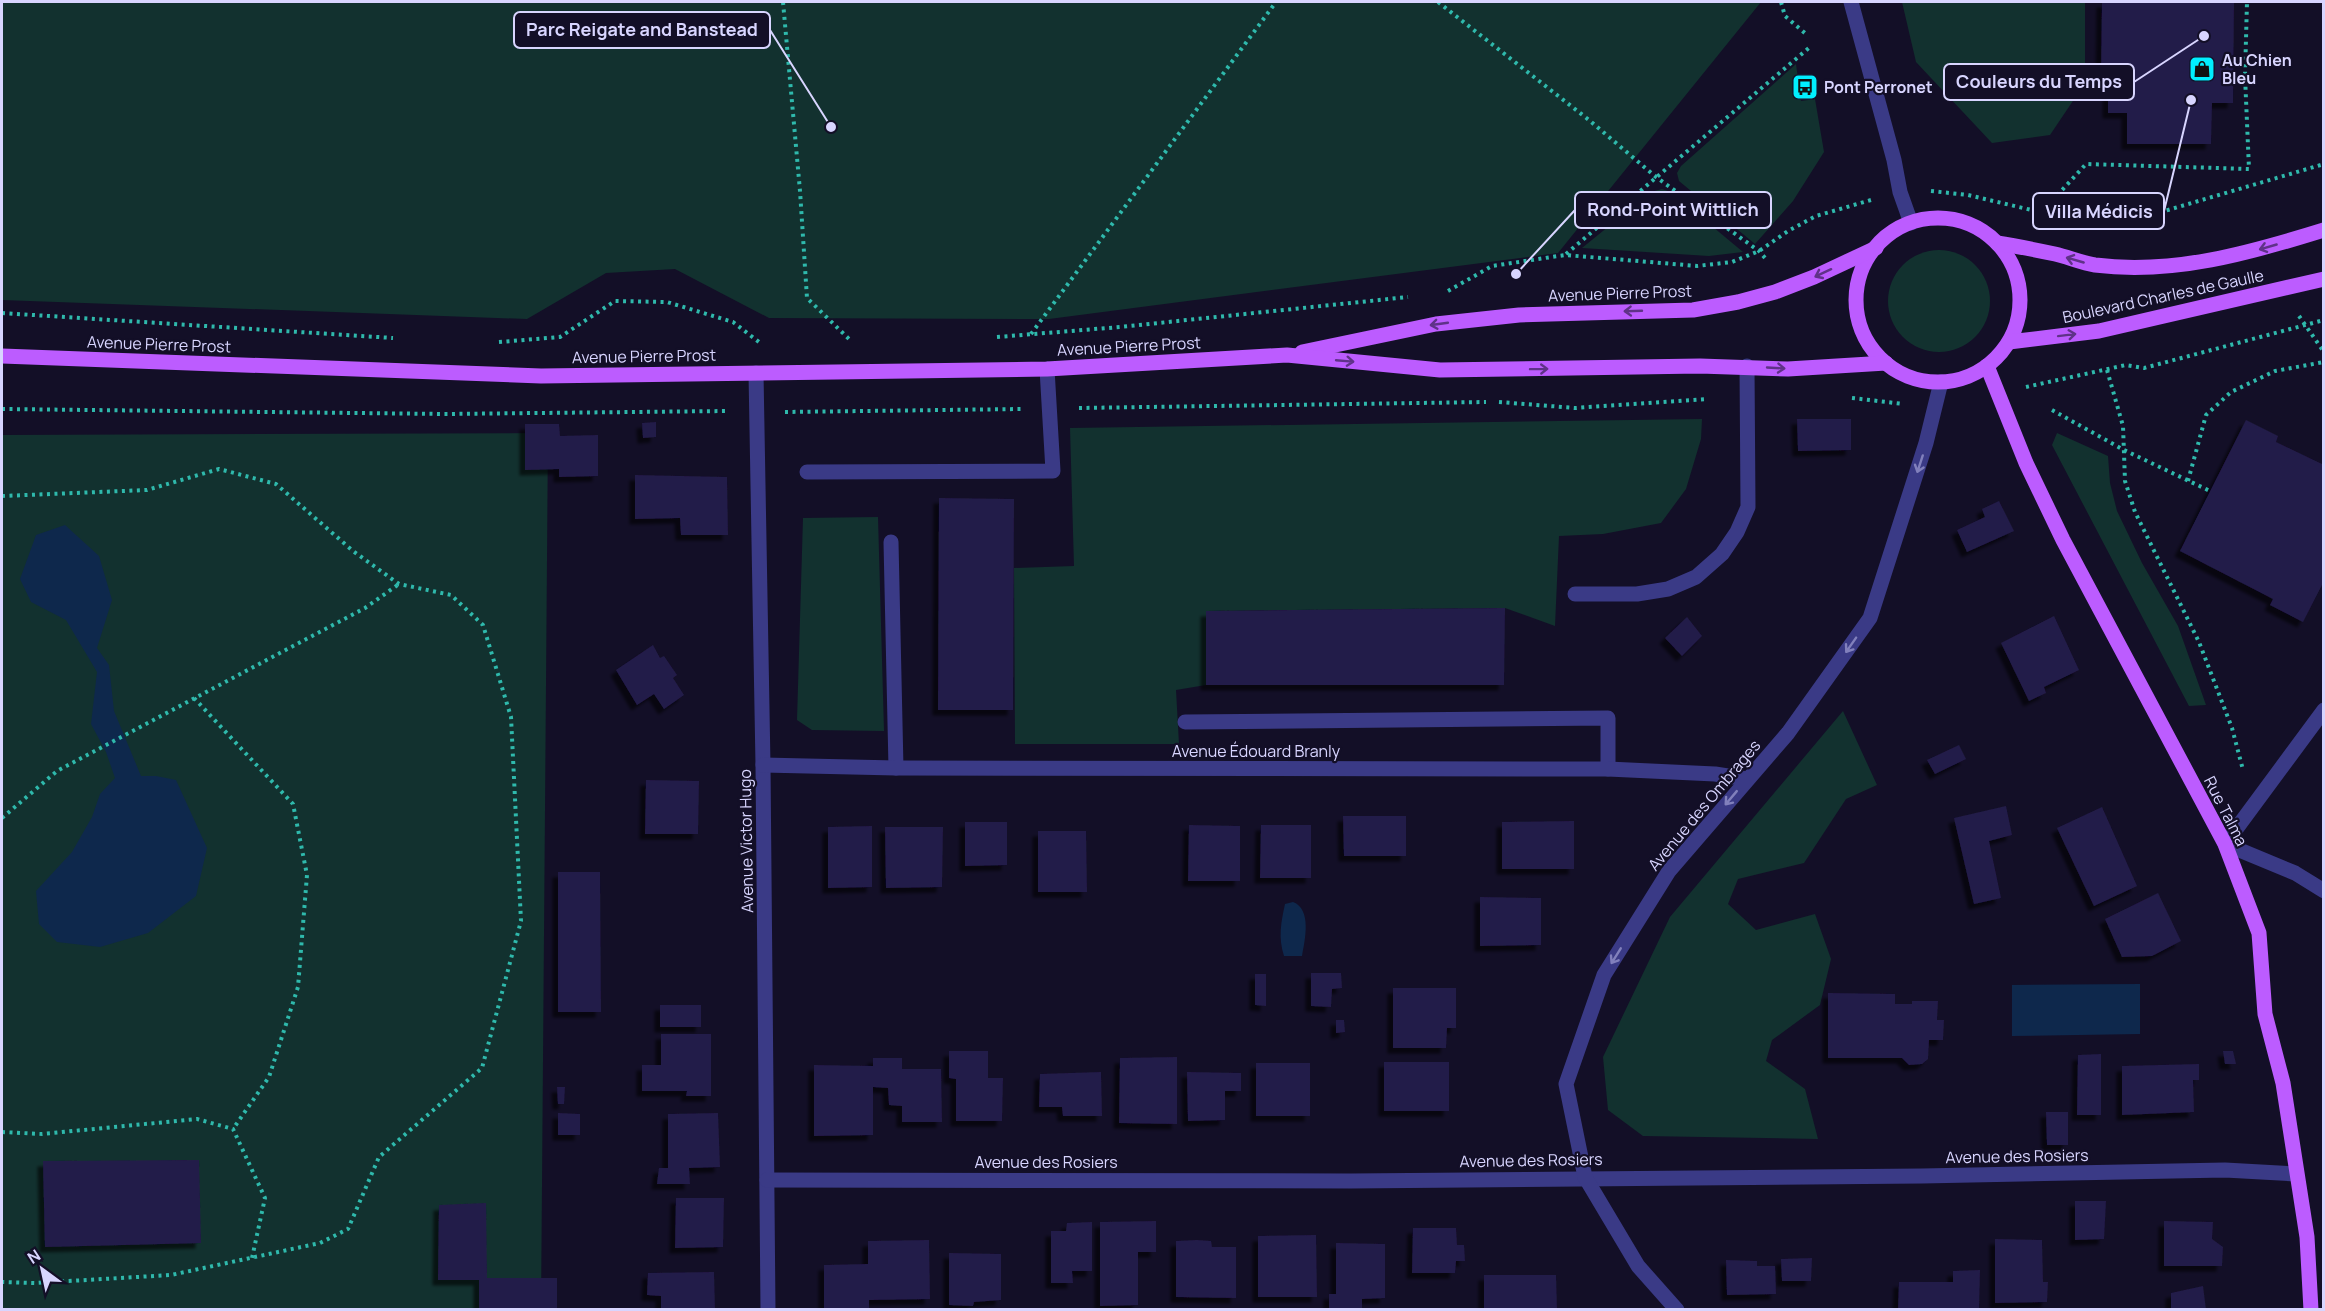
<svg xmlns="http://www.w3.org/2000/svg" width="2325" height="1311" font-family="Manrope,sans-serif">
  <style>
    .green { fill: #12312f }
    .water { fill: #0e284c }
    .building { fill: #231b48; filter: url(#shadow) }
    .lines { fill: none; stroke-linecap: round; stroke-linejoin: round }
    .path { stroke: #2fb9ac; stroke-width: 4; stroke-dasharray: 3 4.5; stroke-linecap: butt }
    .minor { stroke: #3a3a86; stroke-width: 15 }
    .major { stroke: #bc5cff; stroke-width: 15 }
    .oneway { stroke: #5f3288 }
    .oneway2 { stroke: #8180bc }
    .labels { text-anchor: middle; stroke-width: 4.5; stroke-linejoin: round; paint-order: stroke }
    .poi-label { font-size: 16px; font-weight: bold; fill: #d8d5ff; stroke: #130f27; text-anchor: start }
    .street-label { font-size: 16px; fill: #d8d5ff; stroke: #130f27 }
    .leader { fill: none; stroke: #d8d5ff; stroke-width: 2 }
    .callout-dot { fill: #d8d5ff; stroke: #130f27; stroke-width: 2 }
    .callout { fill: #130f27; stroke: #d8d5ff; stroke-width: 2 }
    .callout-label { font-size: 18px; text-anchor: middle; font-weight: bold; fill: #d8d5ff }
  </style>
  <defs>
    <filter id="shadow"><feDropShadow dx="-5.5" dy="5.5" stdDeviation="1.5" flood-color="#0009"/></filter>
  </defs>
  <rect width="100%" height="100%" fill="#130f27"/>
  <g class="green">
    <path d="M2,2H1761L1558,253L1049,319L769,318L675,269L606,273L527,319L2,300Z"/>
    <path d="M1902,2H2085V83L2050,135L1992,143L1916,62Z"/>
    <path d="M1796,64L1801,101L1815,99L1824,152L1793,201L1755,244L1679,181L1677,173L1681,166Z"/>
    <path d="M1662,189L1671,192L1743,252L1709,256L1582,248L1651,192Z"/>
    <circle cx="1939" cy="301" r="51"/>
    <path d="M1702,419L1701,439L1686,489L1661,523L1603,534L1559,536L1555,626L1505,608L1206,611V685L1176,690L1179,744H1015L1014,568L1074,566L1070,428Z"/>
    <path d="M548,433L541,1309H2V435Z"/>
    <path d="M2057,433L2108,456L2110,483L2117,511L2142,563L2178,626L2206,705L2189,706L2052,445Z"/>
    <path d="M878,517L884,731L812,730L797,720L803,518Z"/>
    <path d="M1843,711L1877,785L1846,799L1804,863L1738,879L1728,904L1756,930L1815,914L1831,959L1820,1005L1772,1040L1766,1061L1805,1089L1818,1139L1643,1136L1608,1110L1603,1057L1670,917Z"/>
  </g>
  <g class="water">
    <path d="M65,525L99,556L112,600L97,648L109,665L114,711L141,776H156L176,780L207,848L196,896L148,933L100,947L57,942L39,924L36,891L72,852L92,817L100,794L115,778L106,752L91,724L97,672L66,620L31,602L20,579L36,535Z"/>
    <path d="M1293,902C1312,909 1305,940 1302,956H1284C1278,938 1281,922 1285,904Z"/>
    <path d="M2140,984V1034L2012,1036V985Z"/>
  </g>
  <g class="building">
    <path d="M2102,2H2234L2233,103H2212L2211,144H2127V113H2108V81H2101Z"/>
    <path d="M1797,419H1851V450L1798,451Z"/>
    <path d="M2246,420L2278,436L2276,442L2324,465V581L2303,622L2270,605L2273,599L2180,551Z"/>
    <path d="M656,422V437L643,438L642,423Z"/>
    <path d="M525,424H559L560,436L598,435V476L559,477V469L525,470Z"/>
    <path d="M635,475L727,477L728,535H681L680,518L635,519Z"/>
    <path d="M939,498L1014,499L1013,710H938Z"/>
    <path d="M1999,501L2014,531L1967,552L1957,530L1985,517L1982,509Z"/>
    <path d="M1505,608L1504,685H1206V611Z"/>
    <path d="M2054,616L2079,670L2044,687L2046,693L2029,701L2001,643Z"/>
    <path d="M1687,617L1702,636L1682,656L1665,638Z"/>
    <path d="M653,645L660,658L664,656L677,675L673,678L684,695L664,709L654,694L637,705L616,670Z"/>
    <path d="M1959,745L1966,759L1935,774L1927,760Z"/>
    <path d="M646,780L699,781L698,834H645Z"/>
    <path d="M2006,806L2012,835L1989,841L2001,898L1974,904L1954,818Z"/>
    <path d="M2102,807L2137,886L2094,906L2057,828Z"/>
    <path d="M1343,816H1406V856H1344Z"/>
    <path d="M1574,821V869H1502V822Z"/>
    <path d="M965,822H1007V865L965,866Z"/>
    <path d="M1189,825L1240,826V881H1188Z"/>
    <path d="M1261,825H1311V878H1260Z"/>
    <path d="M872,826V887L828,888V827Z"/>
    <path d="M885,827H943L942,887L886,888Z"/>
    <path d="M1038,831H1086L1087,892H1038Z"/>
    <path d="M558,872H600L601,1012H558Z"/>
    <path d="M2158,893L2181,941L2152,956L2122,957L2105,919Z"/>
    <path d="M1480,897L1541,898V945L1480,946Z"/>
    <path d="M1311,973H1341L1342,988L1332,989L1331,1007L1311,1006Z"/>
    <path d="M1255,974H1266V1006L1255,1005Z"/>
    <path d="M1393,988H1456V1028H1447L1446,1048H1393Z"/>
    <path d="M1828,993L1895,994V1004H1912V1001H1938L1937,1020H1944L1943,1040H1929L1928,1059L1922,1064L1909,1065L1902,1058H1828Z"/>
    <rect x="660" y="1005" width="41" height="22"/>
    <path d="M1336,1020H1344L1345,1032L1336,1033Z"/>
    <path d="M661,1034H711V1096H686L687,1091H642V1065H661Z"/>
    <path d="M949,1051H988V1078H1003L1002,1121H956V1079L949,1078Z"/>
    <path d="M2223,1051H2233L2236,1064H2225Z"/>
    <path d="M2101,1054V1115H2077L2078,1055Z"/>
    <path d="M1177,1057V1124L1119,1123L1120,1058Z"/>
    <path d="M873,1058H902V1069H941L942,1122H902V1106L889,1105L888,1088L873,1087V1135L814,1136V1065L873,1066Z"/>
    <rect x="1384" y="1062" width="65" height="49"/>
    <rect x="1256" y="1063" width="54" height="53"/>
    <path d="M2199,1064V1080H2193L2194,1112L2122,1115V1066Z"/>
    <path d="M1101,1072L1102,1116H1063L1062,1107H1039L1040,1074Z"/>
    <path d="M1187,1072L1241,1073V1091H1225V1120L1188,1121Z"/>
    <path d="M557,1087H565L564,1104H558Z"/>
    <path d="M2046,1112H2068V1145H2047Z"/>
    <path d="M558,1113L580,1114V1135H558Z"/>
    <path d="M718,1113L720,1167L689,1168L690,1184H657L659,1168H668V1114Z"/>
    <path d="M199,1160L201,1243L45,1247L43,1161Z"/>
    <path d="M676,1198H724L723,1247L675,1248Z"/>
    <path d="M2075,1201H2106L2104,1239L2075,1240Z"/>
    <path d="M486,1203L487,1278H557V1310H479V1280H438L439,1205Z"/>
    <path d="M1156,1221V1252H1138V1305L1100,1306V1222Z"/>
    <path d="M2164,1221L2213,1222L2212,1239L2223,1247L2222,1266H2164Z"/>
    <path d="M1092,1222V1271H1072L1073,1283H1051V1231H1066L1067,1223Z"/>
    <path d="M1413,1228H1456L1457,1245H1464L1465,1261H1456L1455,1273H1412Z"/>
    <path d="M1316,1235L1317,1297H1258V1236Z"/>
    <path d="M1995,1239L2042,1240L2043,1282H2048L2047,1302L1995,1303Z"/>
    <path d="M929,1240L930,1299L869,1300V1310H824V1265L868,1264V1241Z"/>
    <path d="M1197,1240L1211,1241L1212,1247H1236V1298L1176,1297V1241Z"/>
    <path d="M1336,1243L1385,1244V1298L1362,1299V1310H1329V1294H1336Z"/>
    <path d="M949,1253L1001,1254V1300L974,1302L973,1306L949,1305Z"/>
    <path d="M1812,1258L1811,1281H1782L1781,1259Z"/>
    <path d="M1726,1260L1757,1261V1266H1775L1776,1294L1727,1295Z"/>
    <path d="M1980,1270L1979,1310H1898L1899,1282H1953V1271Z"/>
    <path d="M714,1272L715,1310H661V1296L647,1295L648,1273Z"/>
    <path d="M1484,1275H1556L1557,1310H1484Z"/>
    <path d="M2203,1286L2206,1310H2171V1293Z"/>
  </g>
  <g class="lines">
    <g class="path">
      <path d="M783,2L800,191L807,298L851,341"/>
      <path d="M1438,2L1589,120L1656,177L1759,251L1766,259"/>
      <path d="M1781,2L1785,16L1806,34"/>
      <path d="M1931,191L1968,195L2061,217L2091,222L2151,215L2324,164"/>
      <path d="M2042,212L2086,164L2249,169L2245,76L2247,2"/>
      <path d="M1566,254L1810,47"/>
      <path d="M1448,291L1492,266L1565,255L1697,266L1732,262L1759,251L1788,231L1816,216L1871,200"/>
      <path d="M2,313L393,338"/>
      <path d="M2299,316L2324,352"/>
      <path d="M1031,334L1276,2"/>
      <path d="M997,337L1120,327L1408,297"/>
      <path d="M499,342L560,337L615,301L667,302L733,322L759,342"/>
      <path d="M2107,370L2123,426L2125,481L2135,512L2199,642L2232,728L2243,770"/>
      <path d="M2026,387L2126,365L2144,368L2324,320"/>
      <path d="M1852,398L1904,404"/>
      <path d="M1499,402L1575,408L1707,399"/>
      <path d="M1079,408L1486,402"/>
      <path d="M2,409L444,414L727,411"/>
      <path d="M2052,410L2124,450L2210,491"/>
      <path d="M785,412L1021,409"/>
      <path d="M2188,481L2206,415L2231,392L2275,371L2324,362"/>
      <path d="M2,496L147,490L219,469L276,484L353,551L399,584L451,595L483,625L511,717L521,921L482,1068L379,1157L348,1229L320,1243L171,1275L35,1283L2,1282"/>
      <path d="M194,698L293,804L307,875L298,987L269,1077L233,1129"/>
      <path d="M2,818L57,771L365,608L399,584"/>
      <path d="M2,1132L42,1134L197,1119L233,1129L265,1198L252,1258"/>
    </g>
    <g class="minor">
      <path d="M1851,2L1894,160L1900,192L1911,223"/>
      <path d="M756,373L763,765L768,1310"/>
      <path d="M807,472L1053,471L1047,369"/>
      <path d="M891,542L896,768"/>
      <path d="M1575,594H1637L1668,589L1696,577L1722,554L1737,532L1748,507L1747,366"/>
      <path d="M2324,710L2225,844L2295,873L2324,891"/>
      <path d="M1185,722L1608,718V769"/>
      <path d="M763,765L896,768L1608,769L1715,774L1747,779"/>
      <path d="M767,1180L1351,1181L1922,1176L2225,1170L2296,1174"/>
      <path d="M1677,1310L1638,1266L1585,1177L1566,1084L1604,975L1669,871L1788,733L1870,618L1926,443L1941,382"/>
    </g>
    <g class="major">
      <circle cx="1938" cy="300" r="82"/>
      <path d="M1997,243C2016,246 2036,250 2055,254C2068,257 2082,263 2095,265C2173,275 2250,253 2324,230"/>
      <path d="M2009,342L2099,331L2324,279"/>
      <path d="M1302,352L1436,324L1519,315L1693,310L1738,302L1775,292L1814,277L1876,248"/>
      <path d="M2,356L541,376L1047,369L1287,355L1440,370L1700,366L1788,369L1886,363"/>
      <path d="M1987,366L2026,463L2063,540L2225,844L2259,933L2265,1014L2283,1083L2307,1237L2311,1310"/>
    </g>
  </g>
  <defs><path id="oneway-shaft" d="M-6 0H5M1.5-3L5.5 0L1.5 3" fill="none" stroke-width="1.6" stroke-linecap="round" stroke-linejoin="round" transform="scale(1.5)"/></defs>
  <g class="oneway">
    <use href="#oneway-shaft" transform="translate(2268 247) rotate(164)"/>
    <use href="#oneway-shaft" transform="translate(2075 260) rotate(-164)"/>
    <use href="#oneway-shaft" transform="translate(1823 273) rotate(155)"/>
    <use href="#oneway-shaft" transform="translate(1633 311) rotate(178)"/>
    <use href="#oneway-shaft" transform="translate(1439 324) rotate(172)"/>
    <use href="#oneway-shaft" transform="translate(2067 335) rotate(-7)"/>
    <use href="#oneway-shaft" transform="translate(1345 361) rotate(5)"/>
    <use href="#oneway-shaft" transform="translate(1776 368) rotate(3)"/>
    <use href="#oneway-shaft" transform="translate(1539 369) rotate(-1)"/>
  </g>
  <g class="oneway2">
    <use href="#oneway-shaft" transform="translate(1920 464) rotate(108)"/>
    <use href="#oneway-shaft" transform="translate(1851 645) rotate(125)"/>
    <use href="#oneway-shaft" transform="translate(1731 798) rotate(130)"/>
    <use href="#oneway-shaft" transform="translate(1616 956) rotate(122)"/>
  </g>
  <defs>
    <g id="shop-square" transform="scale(1.35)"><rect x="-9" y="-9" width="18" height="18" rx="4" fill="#01efff" stroke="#130f27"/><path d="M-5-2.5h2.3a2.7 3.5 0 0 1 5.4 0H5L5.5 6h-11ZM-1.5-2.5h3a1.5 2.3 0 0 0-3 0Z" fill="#111"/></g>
    <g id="bus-square" transform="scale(1.35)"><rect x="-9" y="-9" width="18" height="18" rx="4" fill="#01efff" stroke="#130f27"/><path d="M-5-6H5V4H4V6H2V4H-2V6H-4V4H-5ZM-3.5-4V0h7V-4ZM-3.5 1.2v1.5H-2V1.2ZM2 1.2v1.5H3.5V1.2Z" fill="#111"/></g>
  </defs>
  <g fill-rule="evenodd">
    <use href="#shop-square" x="2202" y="69"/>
    <use href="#bus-square" x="1805" y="87"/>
  </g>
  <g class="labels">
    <g class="poi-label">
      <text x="2222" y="66">Au Chien<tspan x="2222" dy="18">Bleu</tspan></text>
      <text x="1824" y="93">Pont Perronet</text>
    </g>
    <g class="street-label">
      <text transform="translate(1620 293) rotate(-2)" y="6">Avenue Pierre Prost</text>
      <text transform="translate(2163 296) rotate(-12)" y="6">Boulevard Charles de Gaulle</text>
      <text transform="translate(159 344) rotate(2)" y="6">Avenue Pierre Prost</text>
      <text transform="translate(1129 346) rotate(-3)" y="6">Avenue Pierre Prost</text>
      <text transform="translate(644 356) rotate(-1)" y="6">Avenue Pierre Prost</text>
      <text x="1256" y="757">Avenue Édouard Branly</text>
      <text transform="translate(1704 805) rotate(-50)" y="6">Avenue des Ombrages</text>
      <text transform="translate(2226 811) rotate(63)" y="6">Rue Talma</text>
      <text transform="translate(746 841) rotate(-91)" y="6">Avenue Victor Hugo</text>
      <text transform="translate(2017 1156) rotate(-1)" y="6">Avenue des Rosiers</text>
      <text transform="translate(1531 1160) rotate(-1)" y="6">Avenue des Rosiers</text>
      <text x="1046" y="1168">Avenue des Rosiers</text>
    </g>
  </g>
  <path class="leader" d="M831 127L770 30M2204 36L2134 82M1516 274L1575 210M2191 100L2164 211"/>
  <g class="callout-dot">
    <circle cx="831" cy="127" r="6"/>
    <circle cx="2204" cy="36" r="6"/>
    <circle cx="1516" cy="274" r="6"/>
    <circle cx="2191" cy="100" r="6"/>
  </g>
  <g class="callout">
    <rect x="514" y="12" width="256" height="36" rx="6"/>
    <rect x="1944" y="64" width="190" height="36" rx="6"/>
    <rect x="1575" y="192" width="196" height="36" rx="6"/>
    <rect x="2033" y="193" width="131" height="36" rx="6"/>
  </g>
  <g class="callout-label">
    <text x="642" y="36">Parc Reigate and Banstead</text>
    <text x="2039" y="88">Couleurs du Temps</text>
    <text x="1673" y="216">Rond-Point Wittlich</text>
    <text x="2099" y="218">Villa Médicis</text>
  </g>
  <rect width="2325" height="1311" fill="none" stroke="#d8d5ff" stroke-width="6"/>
  <g transform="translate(42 1269) rotate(327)" stroke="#130f27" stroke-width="4.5" paint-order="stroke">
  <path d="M0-4.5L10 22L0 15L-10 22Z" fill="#d8d5ff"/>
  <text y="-9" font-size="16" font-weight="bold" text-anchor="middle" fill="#d8d5ff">N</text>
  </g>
</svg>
